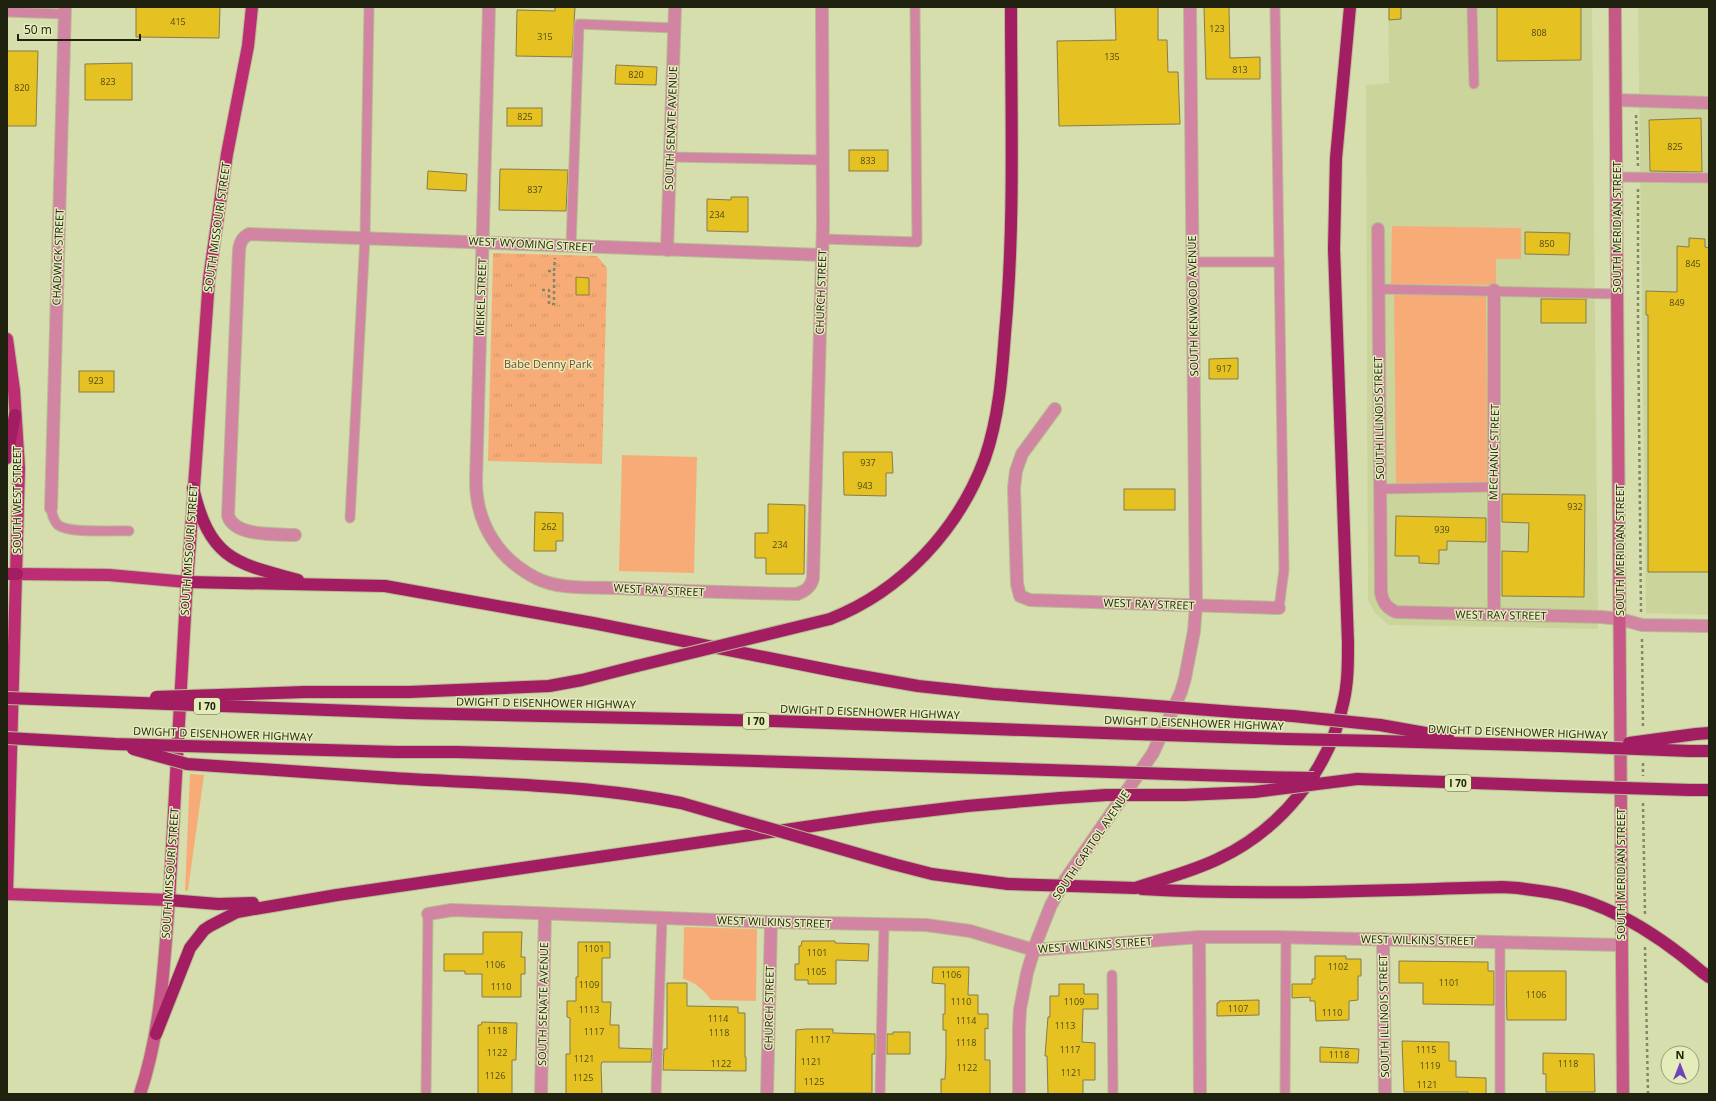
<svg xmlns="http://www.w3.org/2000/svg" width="1716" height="1101" font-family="'Open Sans',sans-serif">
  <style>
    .built { fill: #cbd49b }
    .green { fill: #f7ac78 }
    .park { fill: url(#park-tufts) }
    .building { fill: #e5c222; stroke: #877b4d }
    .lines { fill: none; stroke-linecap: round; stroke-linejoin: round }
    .service-casing { stroke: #b5bc91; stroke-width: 11 }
    .minor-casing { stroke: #b5bc91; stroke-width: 14 }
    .secondary-casing { stroke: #b5bc91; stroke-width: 14 }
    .primary-casing { stroke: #b5bc91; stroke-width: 14 }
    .motorway-casing { stroke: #b5bc91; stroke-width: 14 }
    .path { stroke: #828865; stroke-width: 2.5; stroke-dasharray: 3 3; stroke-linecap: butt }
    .service { stroke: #d185a2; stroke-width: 9 }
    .minor { stroke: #d185a2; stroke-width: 12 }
    .secondary { stroke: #c65787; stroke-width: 12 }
    .primary { stroke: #bc2d74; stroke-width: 12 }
    .motorway { stroke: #a31d63; stroke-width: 12 }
    .motorway-bridge-casing { stroke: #b5bc91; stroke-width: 14; stroke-linecap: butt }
    .motorway-bridge { stroke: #a31d63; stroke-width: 12 }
    .labels { text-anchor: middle; stroke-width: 3; stroke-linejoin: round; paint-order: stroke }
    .number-label { font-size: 9px; fill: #514a14 }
    .shield { fill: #e4ecba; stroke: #5b5f43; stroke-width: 1 }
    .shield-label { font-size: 10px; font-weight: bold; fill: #202210 }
    .street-label { font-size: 11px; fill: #202210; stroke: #e4ecba }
    .park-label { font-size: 11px; fill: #764929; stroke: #e4ecba }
  </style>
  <defs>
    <pattern id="park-tufts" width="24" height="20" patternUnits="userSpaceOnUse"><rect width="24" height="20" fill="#f7ac78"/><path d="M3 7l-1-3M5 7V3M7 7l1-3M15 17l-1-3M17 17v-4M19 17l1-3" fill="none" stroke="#d39467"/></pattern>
  </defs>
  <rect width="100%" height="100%" fill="#d6dead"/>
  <g class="built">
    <path d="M1388,7H1592L1598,629L1389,625L1375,613L1368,600L1366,85L1389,83Z"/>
    <path d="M1638,7H1709V615L1646,613Z"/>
  </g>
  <g class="green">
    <path d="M1392,226L1521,228V259H1496V285L1391,284Z"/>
    <path d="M1486,294L1488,484H1396L1394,295Z"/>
    <path d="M622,455L697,457L694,573L619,571Z"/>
    <path d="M190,774L204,775L188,890L185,891Z"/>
    <path d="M684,927L757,929L756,1001L711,1000C704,990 695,982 683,979Z"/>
  </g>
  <path class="park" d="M493,253L597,256L607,268L602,464L488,461Z"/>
  <g class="building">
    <path d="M136,7H220L219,38L136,37Z"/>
    <path d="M555,7H575L572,57L516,56L517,10L555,11Z"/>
    <path d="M1115,7H1158V40H1167L1168,72H1178L1180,124L1059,126L1057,41L1116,40Z"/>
    <path d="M1204,7H1229L1230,58L1260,57V79H1206Z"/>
    <path d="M1389,7H1401V19L1389,20Z"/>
    <path d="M1497,7H1581V60L1497,61Z"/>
    <path d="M7,51H38L36,126H7Z"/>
    <path d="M132,63V100H85V64Z"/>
    <path d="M616,65L657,67L656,85L615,84Z"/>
    <rect x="507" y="108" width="35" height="18"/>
    <path d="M1701,118L1702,172L1650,171L1649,120Z"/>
    <rect x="849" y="150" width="39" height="21"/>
    <path d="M500,169L568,170L566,211L499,210Z"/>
    <path d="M428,171L467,174L466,191L427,189Z"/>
    <path d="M731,197H748V232L707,231V199L731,200Z"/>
    <path d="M1525,232L1570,233L1569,255L1525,254Z"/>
    <path d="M1689,238L1705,239V247L1709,248V572H1648V315H1646V291L1677,292V246L1689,247Z"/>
    <path d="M576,277L589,278V295H576Z"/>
    <rect x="1541" y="299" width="45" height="24"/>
    <path d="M1238,358V379H1209V359Z"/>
    <rect x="79" y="371" width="35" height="21"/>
    <path d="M843,452H892L893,473H886V496L844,495Z"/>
    <rect x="1124" y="489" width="51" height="21"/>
    <path d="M1502,494L1585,495L1584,597L1502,596V551L1528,552L1529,523L1502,522Z"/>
    <path d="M768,504L805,505L804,574H766V558H755V533H768Z"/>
    <path d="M535,512L563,513V541H556V551H534Z"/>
    <path d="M1396,516L1486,518V542L1447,541V550H1439V564L1419,563V556H1395Z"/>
    <path d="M483,932H522L521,957H525V974H521V997H482V974H465V971H444V954H483Z"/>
    <path d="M802,941H835V943L869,944L868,961L836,960V984H808V980H795V964H799V946H801Z"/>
    <path d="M578,942H610V958H602V1002H611L610,1025H619V1048L652,1049L651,1062H602L601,1065L602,1094H566V1054H570V1018L567,1017V1001H576V977H578Z"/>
    <path d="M1315,956H1346V959H1361V976H1358V1000L1349,1001V1020L1316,1021L1315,1001H1310V997L1292,998V984H1312V979H1315Z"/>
    <path d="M1399,961L1488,962V971H1494V1005L1423,1004V983H1399Z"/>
    <path d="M933,967H969L968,995H978V1014H988V1029L985,1028V1060H990V1094H941V1079H945L946,1056V1030H943V1014H945V984L932,983Z"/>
    <path d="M1506,971H1566V1020H1507Z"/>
    <path d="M667,983H687V1006L738,1007V1013H745V1057H746V1071L663,1070L664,1049H667Z"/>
    <path d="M1059,984H1084V994H1098V1009H1083L1082,1042L1095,1043V1080H1083V1094H1048L1047,1056H1045L1048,1017H1050V996H1059Z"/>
    <path d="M1259,1000V1015L1217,1016V1003H1219V1001Z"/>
    <path d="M482,1022L517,1023L516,1060H512V1094H478V1025H481Z"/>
    <path d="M806,1029H833V1033L875,1034V1054H872V1093H795L796,1030Z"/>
    <path d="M893,1032H910V1054H887V1034H893Z"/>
    <path d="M1402,1041L1449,1042V1061H1456V1077L1486,1078V1094H1468V1092H1404Z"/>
    <path d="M1320,1047L1359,1049L1358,1063L1320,1062Z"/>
    <path d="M1543,1053L1594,1054L1595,1092H1546V1074H1543Z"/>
  </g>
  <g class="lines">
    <g class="service-casing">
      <g id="service">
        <path d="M1275,7L1284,570L1279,608"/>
        <path d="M1472,7L1474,84"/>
        <path d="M7,12L65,14"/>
        <path d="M670,157L823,160"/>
        <path d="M1617,177L1709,178"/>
        <path d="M823,239L917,242L915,7"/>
        <path d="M571,246L579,24L674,28"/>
        <path d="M1192,262H1279"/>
        <path d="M1378,289L1618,294"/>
        <path d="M1380,489L1493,487"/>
        <path d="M51,508C52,514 53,520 58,525C70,534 113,530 129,531"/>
        <path d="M350,518L365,237L369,7"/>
        <path d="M1500,942V1094"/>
        <path d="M1112,975L1113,1094"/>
        <path d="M426,1094L428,914"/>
        <path d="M656,1094L662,918"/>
        <path d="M880,1094L884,924"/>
        <path d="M1285,1094L1286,937"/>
      </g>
    </g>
    <g class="minor-casing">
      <g id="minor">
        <path d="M489,7L476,481C476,523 498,559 536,578C558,590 593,587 617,588C677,591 737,593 797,594C806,591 811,587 813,578L823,225L822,7"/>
        <path d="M1616,100L1709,103"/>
        <path d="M1378,229L1381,593C1383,603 1387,608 1396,612L1602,617L1620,619L1642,625L1709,626"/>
        <path d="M667,250L675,7"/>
        <path d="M1494,290V615"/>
        <path d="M1055,409L1022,454L1016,471L1014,488L1017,584L1020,596L1030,600L1279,608"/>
        <path d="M51,508L65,7"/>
        <path d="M295,535C277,534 235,537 228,516L239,250C240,242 242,238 249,234L822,255"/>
        <path d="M428,914L452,910L771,922L926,925L970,931L1034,950L1199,937H1274L1621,945"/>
        <path d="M1199,937L1200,1094"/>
        <path d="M1383,939L1385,1094"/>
        <path d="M541,1094L545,914"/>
        <path d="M767,1094L771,922"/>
        <path d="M1019,1094V1029L1020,1009L1027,973L1036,943L1051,905L1065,880L1153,753L1181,692L1185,678L1194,631L1196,606L1190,7"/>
      </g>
    </g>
    <g class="secondary-casing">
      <g id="secondary">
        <path d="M1615,7L1623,1094"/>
        <path d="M140,1094C161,1031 164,966 169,900"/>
      </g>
    </g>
    <g class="primary-casing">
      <g id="primary">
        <path d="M7,339L14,390L19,468L7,894L169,900L186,598L209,279L227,154L248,46L252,7"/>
        <path d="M17,574L109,575L187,582"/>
      </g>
    </g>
    <g class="motorway-casing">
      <g id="motorway">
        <path d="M7,458L15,415"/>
        <path d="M193,488C210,559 234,563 298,580"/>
        <path d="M7,574H17"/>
        <path d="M187,582L385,586L593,623L844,673L918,686L993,694L1117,703"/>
        <path d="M830,619C902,591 959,529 985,458C999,417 1002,375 1005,333C1015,225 1011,116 1011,7"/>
        <path d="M409,692L549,686L582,680L637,666"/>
        <path d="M1235,712L1293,716"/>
        <path d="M408,713L774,721L1104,733"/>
        <path d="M1380,725L1448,737"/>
        <path d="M1696,734L1709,733"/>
        <path d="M1224,737L1286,739"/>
        <path d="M1380,741L1560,746"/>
        <path d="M1690,751H1709"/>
        <path d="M396,752H457L1080,771"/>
        <path d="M1200,775L1263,777"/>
        <path d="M393,778C488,784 587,784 681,803"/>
        <path d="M1357,779L1560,786"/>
        <path d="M1690,790H1709"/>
        <path d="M1184,795L1254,792"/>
        <path d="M893,864L932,874L1008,884"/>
        <path d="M1135,888C1162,879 1191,872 1218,859C1280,830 1329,771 1343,704C1348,684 1348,664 1348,643L1334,249L1336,158L1350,7"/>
        <path d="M1142,889C1262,896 1382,890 1502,887L1518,888L1547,892"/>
        <path d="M169,900L218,904L253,903"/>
        <path d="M1702,972L1709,977"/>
        <path d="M156,1034L190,948L204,930L210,926L237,912L337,895L874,817L967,806L1060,798"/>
      </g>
    </g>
    <g class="path">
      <path d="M1636,115L1638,166"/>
      <path d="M1638,189V320L1641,612"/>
      <path d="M548,271H554L555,258"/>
      <path d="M542,290H549V304H554V271"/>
      <path d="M1642,639L1643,728"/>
      <path d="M1643,763V776"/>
      <path d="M1643,803L1645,914"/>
      <path d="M1645,947L1648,1094"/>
    </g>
    <use href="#service" class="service"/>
    <use href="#minor" class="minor"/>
    <use href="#secondary" class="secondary"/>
    <use href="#primary" class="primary"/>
    <use href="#motorway" class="motorway"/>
    <g class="motorway-bridge-casing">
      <g id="motorway-bridge">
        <path d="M637,666L830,619"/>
        <path d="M156,697L305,692H409"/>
        <path d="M7,698L408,713"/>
        <path d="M1117,703L1235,712"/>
        <path d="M1293,716L1380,725"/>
        <path d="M1104,733L1224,737"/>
        <path d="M7,738L115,744L396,752"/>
        <path d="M1286,739L1380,741"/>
        <path d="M1629,743L1696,734"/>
        <path d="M1560,746L1690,751"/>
        <path d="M133,749L187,764L393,778"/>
        <path d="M1080,771L1200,775"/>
        <path d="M1263,777L1314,778"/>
        <path d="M1560,786L1690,790"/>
        <path d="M1254,792L1357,779"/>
        <path d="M1060,798L1106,795H1184"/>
        <path d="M681,803L893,864"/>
        <path d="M1008,884L1135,888"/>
        <path d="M1547,892C1605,900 1659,935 1702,972"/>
      </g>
    </g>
    <use href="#motorway-bridge" class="motorway-bridge"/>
  </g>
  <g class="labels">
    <g class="number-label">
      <text x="178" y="25">415</text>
      <text x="1217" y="32">123</text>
      <text x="1539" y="36">808</text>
      <text x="545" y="40">315</text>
      <text x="1112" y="60">135</text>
      <text x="1240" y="73">813</text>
      <text x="636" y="78">820</text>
      <text x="108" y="85">823</text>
      <text x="22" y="91">820</text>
      <text x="525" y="120">825</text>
      <text x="1675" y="150">825</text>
      <text x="868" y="164">833</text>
      <text x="535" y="193">837</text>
      <text x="717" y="218">234</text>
      <text x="1547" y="247">850</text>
      <text x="1693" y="267">845</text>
      <text x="1677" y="306">849</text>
      <text x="1224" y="372">917</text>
      <text x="96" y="384">923</text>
      <text x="868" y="466">937</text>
      <text x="865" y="489">943</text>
      <text x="1575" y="510">932</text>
      <text x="549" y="530">262</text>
      <text x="1442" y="533">939</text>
      <text x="780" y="548">234</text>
      <text x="594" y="952">1101</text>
      <text x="817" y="956">1101</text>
      <text x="495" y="968">1106</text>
      <text x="1338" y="970">1102</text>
      <text x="816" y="975">1105</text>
      <text x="951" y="978">1106</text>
      <text x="1449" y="986">1101</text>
      <text x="589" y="988">1109</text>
      <text x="501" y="990">1110</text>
      <text x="1536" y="998">1106</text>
      <text x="961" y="1005">1110</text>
      <text x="1074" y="1005">1109</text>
      <text x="1238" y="1012">1107</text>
      <text x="589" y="1013">1113</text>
      <text x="1332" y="1016">1110</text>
      <text x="718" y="1022">1114</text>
      <text x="966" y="1024">1114</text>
      <text x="1065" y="1029">1113</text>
      <text x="497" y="1034">1118</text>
      <text x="594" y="1035">1117</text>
      <text x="719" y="1036">1118</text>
      <text x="820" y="1043">1117</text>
      <text x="966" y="1046">1118</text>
      <text x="1070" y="1053">1117</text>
      <text x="1426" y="1053">1115</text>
      <text x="497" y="1056">1122</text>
      <text x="1339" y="1058">1118</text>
      <text x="584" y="1062">1121</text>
      <text x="811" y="1065">1121</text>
      <text x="721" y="1067">1122</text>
      <text x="1568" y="1067">1118</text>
      <text x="1430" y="1069">1119</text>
      <text x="967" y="1071">1122</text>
      <text x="1071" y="1076">1121</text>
      <text x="495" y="1079">1126</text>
      <text x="583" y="1081">1125</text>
      <text x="814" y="1085">1125</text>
      <text x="1427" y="1088">1121</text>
    </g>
    <g class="shield">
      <rect x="194" y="698" width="26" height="16" rx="3"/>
      <rect x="743" y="713" width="26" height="16" rx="3"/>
      <rect x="1445" y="775" width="26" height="16" rx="3"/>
    </g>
    <g class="shield-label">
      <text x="207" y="710">I 70</text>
      <text x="756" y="725">I 70</text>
      <text x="1458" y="787">I 70</text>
    </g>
    <g class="street-label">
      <text transform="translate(671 128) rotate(-88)" y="4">SOUTH SENATE AVENUE</text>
      <text transform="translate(217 227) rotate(-82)" y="4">SOUTH MISSOURI STREET</text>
      <text transform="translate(1617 227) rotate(-90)" y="4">SOUTH MERIDIAN STREET</text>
      <text transform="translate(531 244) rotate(3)" y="4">WEST WYOMING STREET</text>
      <text transform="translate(58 257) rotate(-88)" y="4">CHADWICK STREET</text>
      <text transform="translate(821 292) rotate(-88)" y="4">CHURCH STREET</text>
      <text transform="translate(481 297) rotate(-88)" y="4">MEIKEL STREET</text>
      <text transform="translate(1193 306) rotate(-91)" y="4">SOUTH KENWOOD AVENUE</text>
      <text transform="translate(1379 418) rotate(-91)" y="4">SOUTH ILLINOIS STREET</text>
      <text transform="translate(1494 452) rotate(-89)" y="4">MECHANIC STREET</text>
      <text transform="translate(17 500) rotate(-90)" y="4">SOUTH WEST STREET</text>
      <text transform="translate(189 550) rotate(-86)" y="4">SOUTH MISSOURI STREET</text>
      <text transform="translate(1620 550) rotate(-90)" y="4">SOUTH MERIDIAN STREET</text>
      <text transform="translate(659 590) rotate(3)" y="4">WEST RAY STREET</text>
      <text transform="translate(1149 604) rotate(2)" y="4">WEST RAY STREET</text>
      <text transform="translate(1501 615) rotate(1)" y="4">WEST RAY STREET</text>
      <text transform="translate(546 703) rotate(1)" y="4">DWIGHT D EISENHOWER HIGHWAY</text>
      <text transform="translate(870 712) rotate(2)" y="4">DWIGHT D EISENHOWER HIGHWAY</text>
      <text transform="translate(1194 723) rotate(2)" y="4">DWIGHT D EISENHOWER HIGHWAY</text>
      <text transform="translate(1518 732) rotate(2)" y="4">DWIGHT D EISENHOWER HIGHWAY</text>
      <text transform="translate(223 734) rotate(2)" y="4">DWIGHT D EISENHOWER HIGHWAY</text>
      <text transform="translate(1091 845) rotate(-56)" y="4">SOUTH CAPITOL AVENUE</text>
      <text transform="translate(170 873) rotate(-86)" y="4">SOUTH MISSOURI STREET</text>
      <text transform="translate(1621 874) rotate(-90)" y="4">SOUTH MERIDIAN STREET</text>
      <text transform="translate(774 922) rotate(2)" y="4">WEST WILKINS STREET</text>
      <text transform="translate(1418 940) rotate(1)" y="4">WEST WILKINS STREET</text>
      <text transform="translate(1095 945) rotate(-4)" y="4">WEST WILKINS STREET</text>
      <text transform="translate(543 1004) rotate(-89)" y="4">SOUTH SENATE AVENUE</text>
      <text transform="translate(769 1008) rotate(-89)" y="4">CHURCH STREET</text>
      <text transform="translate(1384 1016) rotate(-91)" y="4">SOUTH ILLINOIS STREET</text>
    </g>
    <g class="park-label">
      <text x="548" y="368">Babe Denny Park</text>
    </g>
  </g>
  <rect width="1716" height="1101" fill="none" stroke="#202210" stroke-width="16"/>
  <g transform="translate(1680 1065)"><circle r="19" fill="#e4ecba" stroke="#969b76"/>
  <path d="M0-3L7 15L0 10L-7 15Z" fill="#6e44bc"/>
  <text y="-6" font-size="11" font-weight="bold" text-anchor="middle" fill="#202210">N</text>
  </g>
  <path d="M18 34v6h122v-6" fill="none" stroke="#202210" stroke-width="2"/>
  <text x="24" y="34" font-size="12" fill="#202210" stroke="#e4ecba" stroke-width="3" paint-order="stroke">50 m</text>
</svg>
